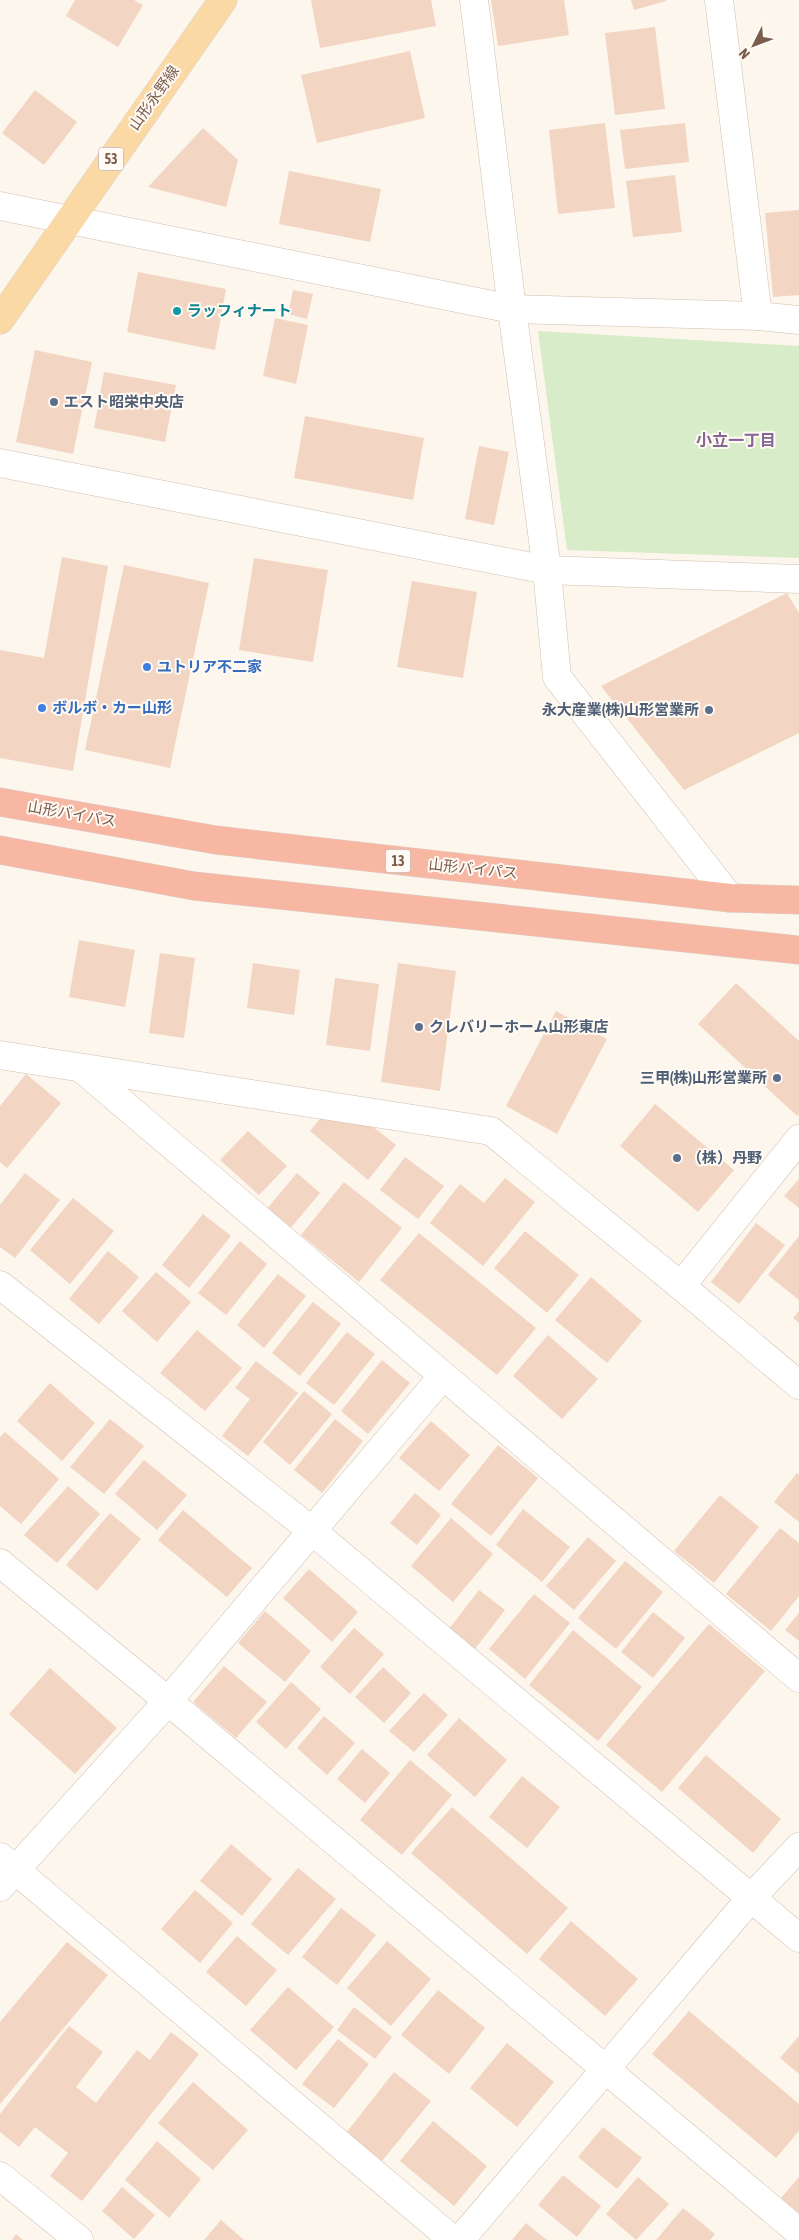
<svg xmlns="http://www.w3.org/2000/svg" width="799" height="2240" font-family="'Asap Condensed','Noto Sans JP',sans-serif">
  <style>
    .green { fill: #d8ecc9 }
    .building { fill: #f3d5c3 }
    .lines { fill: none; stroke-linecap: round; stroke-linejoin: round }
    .minor-casing { stroke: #d1beb0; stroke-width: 29 }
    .major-casing { stroke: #dad1cd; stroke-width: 29 }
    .highway-casing { stroke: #dad1cd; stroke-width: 29 }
    .minor { stroke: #fff; stroke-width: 28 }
    .major { stroke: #fbd9a5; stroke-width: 28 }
    .highway { stroke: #f7b7a3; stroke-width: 28 }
    .culture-dot { fill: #0f9aa8; stroke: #fffaf3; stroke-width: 2 }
    .service-dot { fill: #5c6f8a; stroke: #fffaf3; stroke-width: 2 }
    .shop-dot { fill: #3f7fe0; stroke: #fffaf3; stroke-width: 2 }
    .labels { text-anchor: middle; stroke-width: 4; stroke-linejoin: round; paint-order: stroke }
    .shield { fill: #fffaf3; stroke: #a28b7f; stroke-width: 1 }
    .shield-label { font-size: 14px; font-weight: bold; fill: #7a5c4d }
    .street-label { font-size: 15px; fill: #7a5c4d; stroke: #fffaf3 }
    .culture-label { font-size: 15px; font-weight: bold; fill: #0d838f; stroke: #fffaf3; text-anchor: start }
    .service-label { font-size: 15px; font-weight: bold; fill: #4e5e75; stroke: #fffaf3; text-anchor: start }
    .shop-label { font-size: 15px; font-weight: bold; fill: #366cbe; stroke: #fffaf3; text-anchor: start }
    .neighbourhood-label { font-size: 16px; font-weight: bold; fill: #846695; stroke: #fffaf3 }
  </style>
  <rect width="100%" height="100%" fill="#fdf6ec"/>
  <path class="green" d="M538,331L799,346V558L567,550Z"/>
  <g class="building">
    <path d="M75,0H134L143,5L118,47L66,16Z"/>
    <path d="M311,0H431L436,26L320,48Z"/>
    <path d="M491,0H564L569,35L498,46Z"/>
    <path d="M631,0H666V1L634,10Z"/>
    <path d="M655,27L665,109L615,115L605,33Z"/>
    <path d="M410,51L425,118L317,143L301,75Z"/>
    <path d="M35,90L77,122L44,165L2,133Z"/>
    <path d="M605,123L615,208L558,214L549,130Z"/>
    <path d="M685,123L689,162L625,169L620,130Z"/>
    <path d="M203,128L238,160L226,207L148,187Z"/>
    <path d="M289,171L381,189L370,242L279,224Z"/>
    <path d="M675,175L682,232L633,237L626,181Z"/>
    <path d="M799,210V295L773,297L765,213Z"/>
    <path d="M138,272L226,289L215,350L127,332Z"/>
    <path d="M293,290L313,294L307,319L288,314Z"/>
    <path d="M275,318L308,325L296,384L263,376Z"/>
    <path d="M35,350L92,362L73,454L16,442Z"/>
    <path d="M104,372L176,385L165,442L94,428Z"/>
    <path d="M305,416L424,438L413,500L294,478Z"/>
    <path d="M479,446L509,452L494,525L465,519Z"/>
    <path d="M62,557L108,566L73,771L0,758V650L44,658Z"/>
    <path d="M254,558L328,570L313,662L239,650Z"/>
    <path d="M124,565L209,583L170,768L85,750Z"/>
    <path d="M412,581L477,592L463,678L397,667Z"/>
    <path d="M787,593L799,613V733L684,790L601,686Z"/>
    <path d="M79,940L135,950L125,1007L69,997Z"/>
    <path d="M160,953L195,958L184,1038L149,1033Z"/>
    <path d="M253,963L300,970L294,1015L247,1008Z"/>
    <path d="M398,963L456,971L440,1091L381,1082Z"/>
    <path d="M335,978L379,984L370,1051L326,1045Z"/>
    <path d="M736,983L799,1041V1114L797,1116L698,1024Z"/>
    <path d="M556,1011L607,1039L557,1134L506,1106Z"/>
    <path d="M26,1074L61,1103L7,1168L0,1162V1106Z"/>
    <path d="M655,1104L734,1170L698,1212L620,1146Z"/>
    <path d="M323,1115L372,1126L396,1145L368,1180L310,1131Z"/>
    <path d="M248,1131L287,1166L259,1195L220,1160Z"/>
    <path d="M405,1157L444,1186L418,1219L380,1190Z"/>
    <path d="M25,1173L60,1200L15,1258L0,1247V1205Z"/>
    <path d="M297,1173L320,1193L289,1230L266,1210Z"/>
    <path d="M505,1178L535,1202L483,1266L430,1223L460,1184L484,1203Z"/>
    <path d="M799,1179V1208L784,1196Z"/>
    <path d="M344,1182L402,1228L359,1282L301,1235Z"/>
    <path d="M73,1198L114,1231L70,1284L30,1250Z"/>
    <path d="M203,1214L231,1236L189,1288L162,1265Z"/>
    <path d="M756,1223L785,1245L739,1304L711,1282Z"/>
    <path d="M525,1231L579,1275L547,1313L494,1268Z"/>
    <path d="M419,1233L536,1328L497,1375L380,1280Z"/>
    <path d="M799,1236V1300L768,1275Z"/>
    <path d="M240,1241L267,1264L226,1315L198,1293Z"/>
    <path d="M108,1251L139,1277L99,1324L69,1299Z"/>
    <path d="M156,1272L191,1302L157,1342L122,1311Z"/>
    <path d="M278,1274L306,1296L264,1348L237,1325Z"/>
    <path d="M591,1277L642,1321L607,1363L555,1320Z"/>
    <path d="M313,1302L341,1324L300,1376L272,1353Z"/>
    <path d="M799,1311V1323L793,1318Z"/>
    <path d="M197,1330L242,1368L205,1411L160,1373Z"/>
    <path d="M347,1332L375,1354L334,1405L306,1383Z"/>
    <path d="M548,1335L598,1379L562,1419L513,1376Z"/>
    <path d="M382,1360L410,1383L368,1434L341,1411Z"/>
    <path d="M256,1361L298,1393L248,1456L222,1436L250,1399L235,1388Z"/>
    <path d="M50,1383L95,1423L62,1461L17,1421Z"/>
    <path d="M304,1391L332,1414L290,1465L263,1442Z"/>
    <path d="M110,1419L144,1446L104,1494L70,1467Z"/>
    <path d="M335,1419L363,1441L322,1493L294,1470Z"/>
    <path d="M431,1421L470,1455L439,1491L399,1458Z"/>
    <path d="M5,1432L59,1479L21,1524L0,1506V1437Z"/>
    <path d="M498,1445L538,1478L491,1536L451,1504Z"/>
    <path d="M144,1460L187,1495L157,1530L115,1494Z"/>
    <path d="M797,1473L799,1475V1522L774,1502Z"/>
    <path d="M68,1486L100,1514L57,1563L24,1535Z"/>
    <path d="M415,1493L441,1515L417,1545L390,1523Z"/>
    <path d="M720,1495L759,1527L714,1583L674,1551Z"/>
    <path d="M523,1509L570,1547L542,1582L496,1545Z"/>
    <path d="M183,1510L252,1568L227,1597L158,1540Z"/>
    <path d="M110,1513L141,1539L97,1591L66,1565Z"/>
    <path d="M451,1518L493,1554L453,1602L411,1566Z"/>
    <path d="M780,1528L799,1543V1596L771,1631L726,1594Z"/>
    <path d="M588,1537L616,1561L574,1610L546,1586Z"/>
    <path d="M625,1561L663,1592L616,1649L578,1618Z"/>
    <path d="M309,1569L358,1612L332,1642L283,1598Z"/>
    <path d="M479,1590L505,1610L475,1649L449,1629Z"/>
    <path d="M534,1594L570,1623L525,1679L489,1649Z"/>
    <path d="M265,1611L311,1651L285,1682L238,1643Z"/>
    <path d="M653,1612L685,1638L653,1678L621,1652Z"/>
    <path d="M799,1613V1641L785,1630Z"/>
    <path d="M709,1624L765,1671L662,1792L606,1745Z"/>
    <path d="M354,1628L384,1654L350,1694L320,1667Z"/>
    <path d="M573,1630L642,1687L598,1741L529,1685Z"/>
    <path d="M224,1666L267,1702L236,1738L193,1702Z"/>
    <path d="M383,1667L411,1693L384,1723L355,1697Z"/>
    <path d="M50,1668L117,1728L75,1774L9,1714Z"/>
    <path d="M291,1682L321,1709L286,1749L256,1722Z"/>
    <path d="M424,1693L448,1715L414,1752L389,1731Z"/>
    <path d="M324,1716L355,1743L327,1775L297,1748Z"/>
    <path d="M459,1718L507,1760L475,1797L427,1755Z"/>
    <path d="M362,1749L390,1773L365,1803L337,1779Z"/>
    <path d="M706,1755L781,1819L753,1853L678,1788Z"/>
    <path d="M410,1760L452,1795L402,1855L360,1820Z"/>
    <path d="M522,1776L560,1807L527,1848L489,1817Z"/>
    <path d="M452,1807L568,1908L527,1954L411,1853Z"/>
    <path d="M231,1844L272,1879L242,1916L200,1881Z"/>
    <path d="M298,1868L336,1899L288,1955L251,1924Z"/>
    <path d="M195,1890L233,1923L200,1963L161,1929Z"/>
    <path d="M341,1908L376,1935L337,1985L302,1957Z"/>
    <path d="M571,1921L638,1979L605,2016L539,1959Z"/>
    <path d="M237,1936L277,1970L246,2006L206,1972Z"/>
    <path d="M387,1941L431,1979L391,2026L347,1988Z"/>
    <path d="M67,1942L108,1975L0,2104V2022Z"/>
    <path d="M288,1987L334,2027L296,2070L250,2030Z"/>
    <path d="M438,1990L485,2028L449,2074L401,2035Z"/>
    <path d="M354,2007L392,2037L375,2059L337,2030Z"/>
    <path d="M689,2011L799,2104V2131L776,2158L652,2054Z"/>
    <path d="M69,2026L103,2052L76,2087L96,2103L137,2050L150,2060L171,2032L199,2054L82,2201L50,2176L68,2153L35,2127L19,2147L0,2132V2114Z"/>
    <path d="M799,2036V2074L780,2058Z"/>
    <path d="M338,2039L369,2064L334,2108L302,2084Z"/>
    <path d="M507,2043L554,2082L517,2127L470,2088Z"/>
    <path d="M394,2072L431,2101L382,2161L346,2133Z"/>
    <path d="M193,2082L248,2130L213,2170L158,2123Z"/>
    <path d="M433,2121L487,2166L454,2206L400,2161Z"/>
    <path d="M603,2127L642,2158L617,2189L578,2157Z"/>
    <path d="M157,2141L201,2179L169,2218L125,2180Z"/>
    <path d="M563,2175L601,2206L577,2237L538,2205Z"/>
    <path d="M638,2177L669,2204L636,2240L606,2214Z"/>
    <path d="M799,2177V2213L781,2198Z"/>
    <path d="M122,2187L155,2215L134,2239L102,2211Z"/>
    <path d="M683,2208L715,2234L710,2240H656Z"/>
    <path d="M221,2220L244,2240H204Z"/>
    <path d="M526,2223L547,2240H512Z"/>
    <path d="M16,2234L23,2240H12Z"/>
  </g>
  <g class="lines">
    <g class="minor-casing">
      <g id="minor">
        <path d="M474,0L512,309L547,570L557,677L730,898"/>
        <path d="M719,0L758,316"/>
        <path d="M0,206L512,309L758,316L799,320"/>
        <path d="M0,463L547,570L799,579"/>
        <path d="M0,1055L491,1131L681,1286L799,1385"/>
        <path d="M81,1068L799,1678"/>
        <path d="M0,1285L311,1530L799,1938"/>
        <path d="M681,1286L799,1139"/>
        <path d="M0,1563L168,1701L799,2232"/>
        <path d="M0,1857L453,2240"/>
        <path d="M0,1887L168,1701L442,1377"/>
        <path d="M0,2176L79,2240"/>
        <path d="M460,2240L751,1898L799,1847"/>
      </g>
    </g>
    <g class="major-casing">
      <path id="major" d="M0,320L223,0"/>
    </g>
    <g class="highway-casing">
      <g id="highway">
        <path d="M0,802L216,840L730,898L799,900"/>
        <path d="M0,850L194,886L799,950"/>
      </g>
    </g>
    <use href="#minor" class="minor"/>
    <use href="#major" class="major"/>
    <use href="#highway" class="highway"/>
  </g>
  <circle class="culture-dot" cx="177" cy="311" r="5"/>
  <g class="service-dot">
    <circle cx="54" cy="402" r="5"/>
    <circle cx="709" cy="710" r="5"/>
    <circle cx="419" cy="1027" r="5"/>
    <circle cx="777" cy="1078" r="5"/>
    <circle cx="677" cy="1158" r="5"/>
  </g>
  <g class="shop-dot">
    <circle cx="147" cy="667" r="5"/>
    <circle cx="42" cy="708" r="5"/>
  </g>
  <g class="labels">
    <g class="shield">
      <rect x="98.5" y="147.5" width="25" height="23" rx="4"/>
      <rect x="385.5" y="849.5" width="25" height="23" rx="4"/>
    </g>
    <g class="shield-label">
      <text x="111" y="164">53</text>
      <text x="398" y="866">13</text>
    </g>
    <g class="street-label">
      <text transform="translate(154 98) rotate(-55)" y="5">山形永野線</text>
      <text transform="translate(72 814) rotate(10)" y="5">山形バイパス</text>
      <text transform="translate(473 869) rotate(6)" y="5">山形バイパス</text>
    </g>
    <g class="culture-label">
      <text x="187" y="316">ラッフィナート</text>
    </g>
    <g class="service-label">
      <text x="64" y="407">エスト昭栄中央店</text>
      <text x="699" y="715" text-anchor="end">永大産業(株)山形営業所</text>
      <text x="429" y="1032">クレバリーホーム山形東店</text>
      <text x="767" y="1083" text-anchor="end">三甲(株)山形営業所</text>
      <text x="687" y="1163">（株）丹野</text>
    </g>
    <g class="shop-label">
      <text x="157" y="672">ユトリア不二家</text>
      <text x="52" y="713">ボルボ・カー山形</text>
    </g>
    <g class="neighbourhood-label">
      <text x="736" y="446">小立一丁目</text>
    </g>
  </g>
  <g transform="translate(754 45) rotate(228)" stroke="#fffaf3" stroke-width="4" paint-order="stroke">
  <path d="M0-4L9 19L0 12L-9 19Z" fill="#7a5c4d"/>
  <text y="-8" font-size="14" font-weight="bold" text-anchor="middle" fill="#7a5c4d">N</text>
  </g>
</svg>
